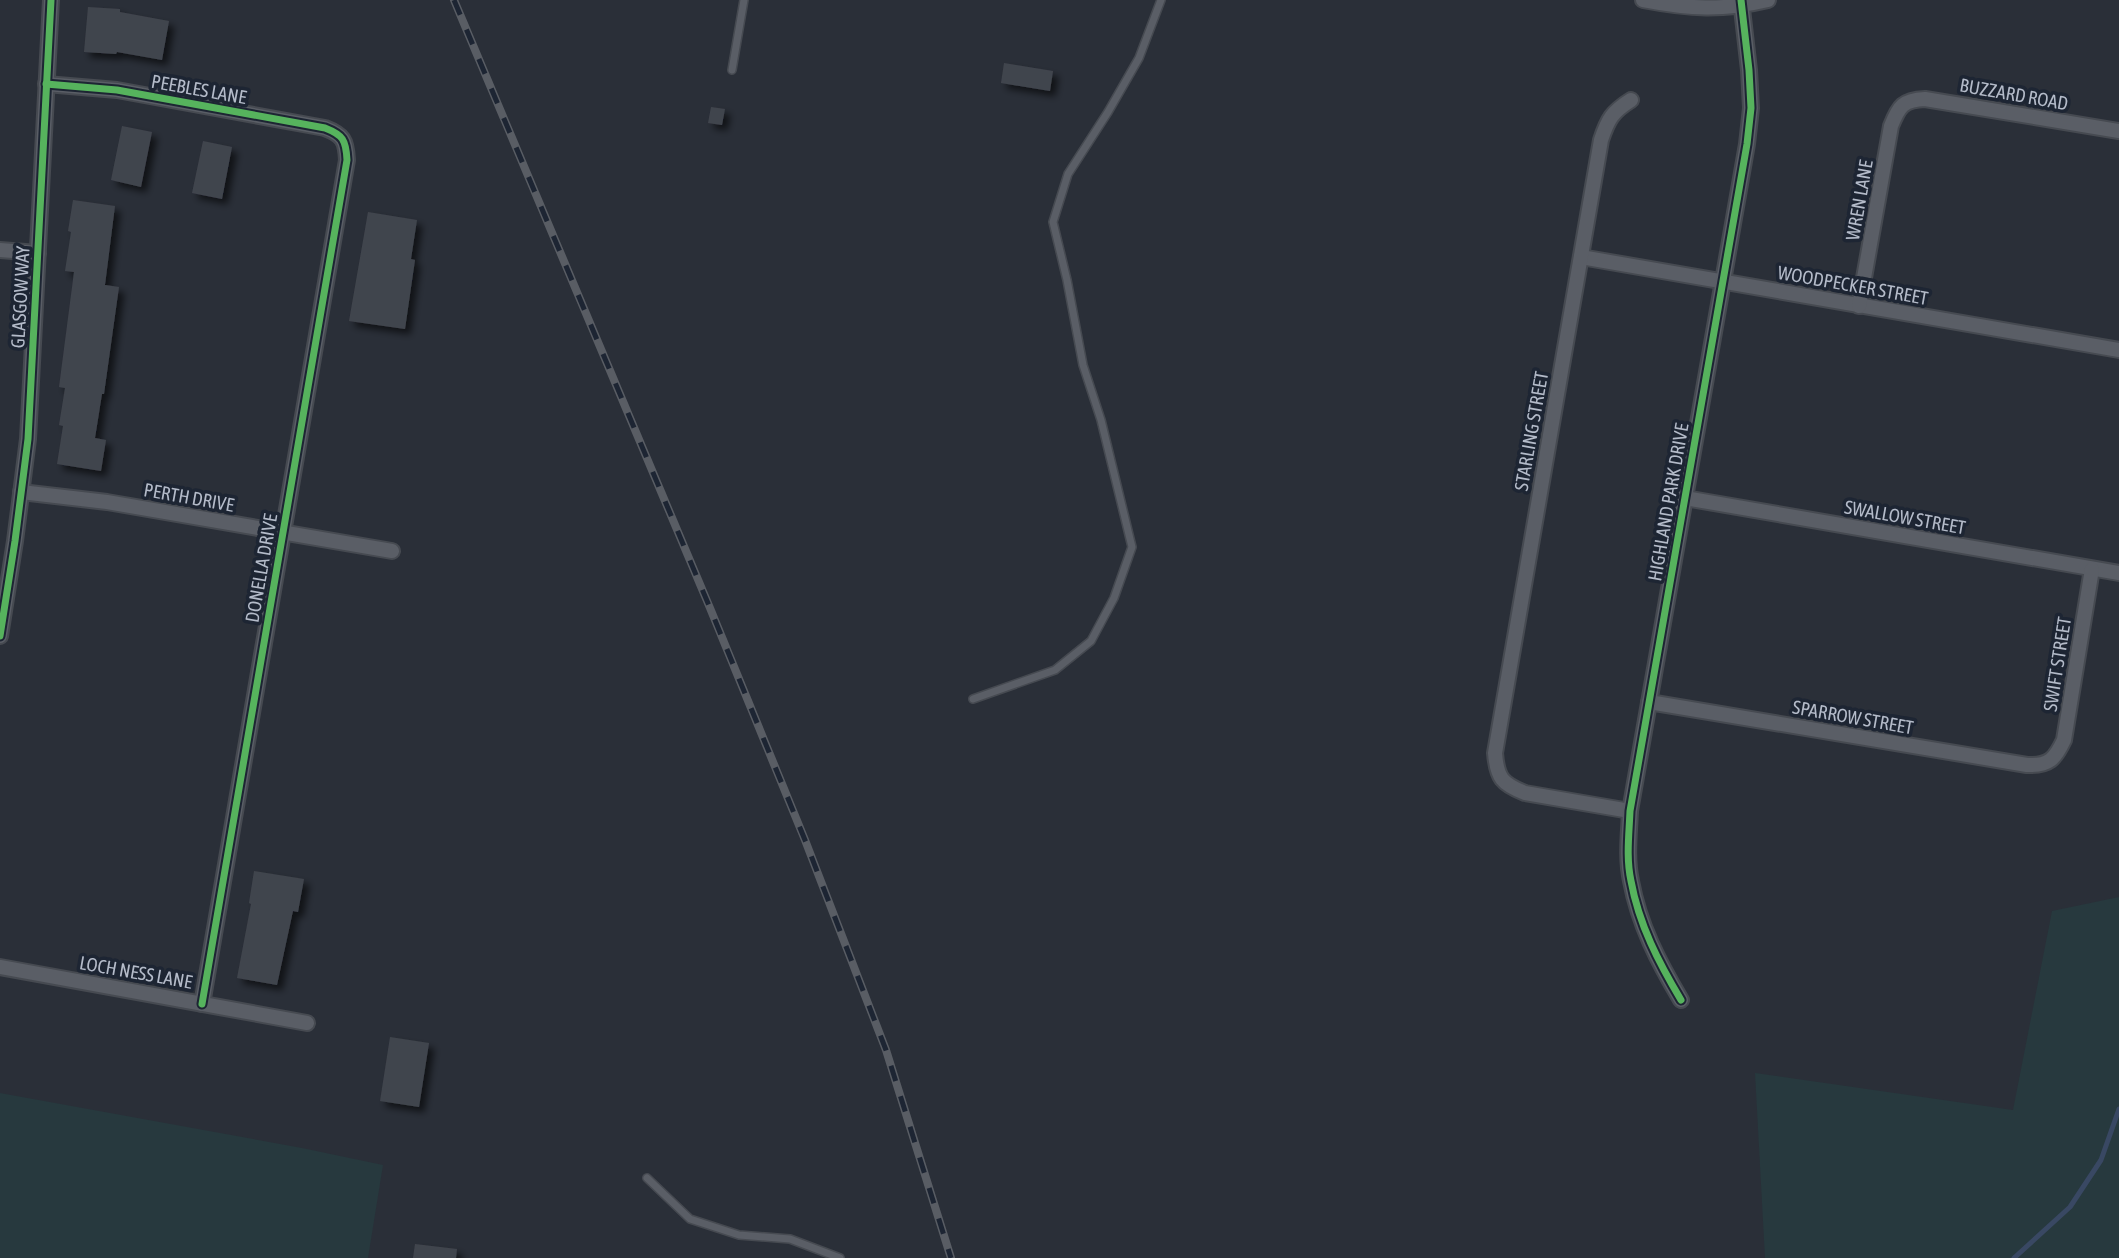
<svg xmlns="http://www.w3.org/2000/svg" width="2119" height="1258" font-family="'Asap Condensed',sans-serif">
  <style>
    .green { fill: #27393e }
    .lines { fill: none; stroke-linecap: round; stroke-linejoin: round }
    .stream { stroke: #394863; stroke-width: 5 }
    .building { fill: #41454d; filter: url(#shadow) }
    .service-casing { stroke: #464a51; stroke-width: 10 }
    .minor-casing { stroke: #464a51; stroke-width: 18 }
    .service { stroke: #5a5e66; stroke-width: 7 }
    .minor { stroke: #5a5e66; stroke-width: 14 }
    .rail-casing { stroke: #595d64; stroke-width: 8 }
    .rail { stroke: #1d2533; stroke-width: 5; stroke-dasharray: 16; stroke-linecap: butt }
    .cycleway-casing { stroke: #1d2533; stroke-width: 11 }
    .cycleway { stroke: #56b35d; stroke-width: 7 }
    .labels { text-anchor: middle; stroke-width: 7; stroke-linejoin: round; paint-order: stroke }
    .street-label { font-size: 19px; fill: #b4bbc9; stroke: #1d2533 }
  </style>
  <defs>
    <filter id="shadow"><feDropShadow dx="5.5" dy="5.5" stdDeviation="3.5" flood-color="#0009"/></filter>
  </defs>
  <rect width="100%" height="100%" fill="#2a2f38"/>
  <g class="green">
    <path d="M2119,897V1258H1765L1755,1073L2013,1110L2052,911Z"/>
    <path d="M0,1093L302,1148L383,1165L368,1258H0Z"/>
  </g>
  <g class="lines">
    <path class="stream" d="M2014,1258L2070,1207L2101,1160L2119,1109"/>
  </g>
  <g class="building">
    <path d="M88,7L120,9V12L169,21L162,60L117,52L116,54L84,52Z"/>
    <path d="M1004,63L1053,71L1050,91L1001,83Z"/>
    <path d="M711,107L725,109L722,125L708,123Z"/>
    <path d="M122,126L152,132L141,187L111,180Z"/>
    <path d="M203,141L232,147L222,199L192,193Z"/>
    <path d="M73,200L115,206L105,285L119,287L104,394H102L95,438L106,440L101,471L57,464L63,426L59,425L65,388L59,387L74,272L65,271L71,232L68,231Z"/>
    <path d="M368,212L417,220L411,259L415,260L405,329L349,321Z"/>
    <path d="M254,871L304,879L298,912L293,911L277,985L237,978L251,904L249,903Z"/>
    <path d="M390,1037L429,1043L419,1107L380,1101Z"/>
    <path d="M415,1244L457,1249L456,1258H413Z"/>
  </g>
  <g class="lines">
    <g class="service-casing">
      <g id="service">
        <path d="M732,70L744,0"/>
        <path d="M973,699L1055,670L1091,641L1114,598L1132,547L1101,420L1083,365L1067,280L1053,222L1068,174L1108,112L1139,58L1161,0"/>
        <path d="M647,1178L690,1219L739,1235L790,1239L840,1258"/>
      </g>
    </g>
    <g class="minor-casing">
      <g id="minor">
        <path d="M1643,0C1690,9 1722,11 1768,0"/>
        <path d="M46,84L117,90L325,128C343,135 346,140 347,160L202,1004"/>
        <path d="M0,250L38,253"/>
        <path d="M1581,257L2119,350"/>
        <path d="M1859,306L1891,126C1899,106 1903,100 1925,99L2119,131"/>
        <path d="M21,492L107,502L392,551"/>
        <path d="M1685,498L2119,573"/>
        <path d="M0,636L15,541L28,439L51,0"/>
        <path d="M1649,702L2027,765C2049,766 2055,759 2064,740L2092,569"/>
        <path d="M1630,811L1525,793C1502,784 1497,778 1495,753L1601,140C1608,119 1612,112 1631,100"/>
        <path d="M0,967L307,1023"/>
        <path d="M1681,1000C1659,963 1639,925 1631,881C1626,858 1629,835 1630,811L1747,144L1751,108L1749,70L1741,0"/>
      </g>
    </g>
    <use href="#service" class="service"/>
    <use href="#minor" class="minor"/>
    <g class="rail-casing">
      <path id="rail" d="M454,0L710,608L805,840L886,1050L951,1258"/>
    </g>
    <use href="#rail" class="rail"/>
    <g class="cycleway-casing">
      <g id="cycleway">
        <path d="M46,84L117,90L325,128C343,135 346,140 347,160L202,1004"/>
        <path d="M0,636L15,541L28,439L51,0"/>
        <path d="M1681,1000C1659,963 1639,925 1631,881C1626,858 1629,835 1630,811L1747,144L1751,108L1749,70L1741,0"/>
      </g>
    </g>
    <use href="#cycleway" class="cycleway"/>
  </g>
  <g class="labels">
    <g class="street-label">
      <text transform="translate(199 89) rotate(10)" y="7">PEEBLES LANE</text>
      <text transform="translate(2014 94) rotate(10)" y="7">BUZZARD ROAD</text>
      <text transform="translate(1859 200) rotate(-80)" y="7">WREN LANE</text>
      <text transform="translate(1853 285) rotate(10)" y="7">WOODPECKER STREET</text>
      <text transform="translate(20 297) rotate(-87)" y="7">GLASGOW WAY</text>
      <text transform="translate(1531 431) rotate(-80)" y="7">STARLING STREET</text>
      <text transform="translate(189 497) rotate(10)" y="7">PERTH DRIVE</text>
      <text transform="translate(1668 502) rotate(-80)" y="7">HIGHLAND PARK DRIVE</text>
      <text transform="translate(1905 517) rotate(10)" y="7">SWALLOW STREET</text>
      <text transform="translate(261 568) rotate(-80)" y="7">DONELLA DRIVE</text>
      <text transform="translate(2057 664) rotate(-81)" y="7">SWIFT STREET</text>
      <text transform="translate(1853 717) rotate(10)" y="7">SPARROW STREET</text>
      <text transform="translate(136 972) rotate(10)" y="7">LOCH NESS LANE</text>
    </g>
  </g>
</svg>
